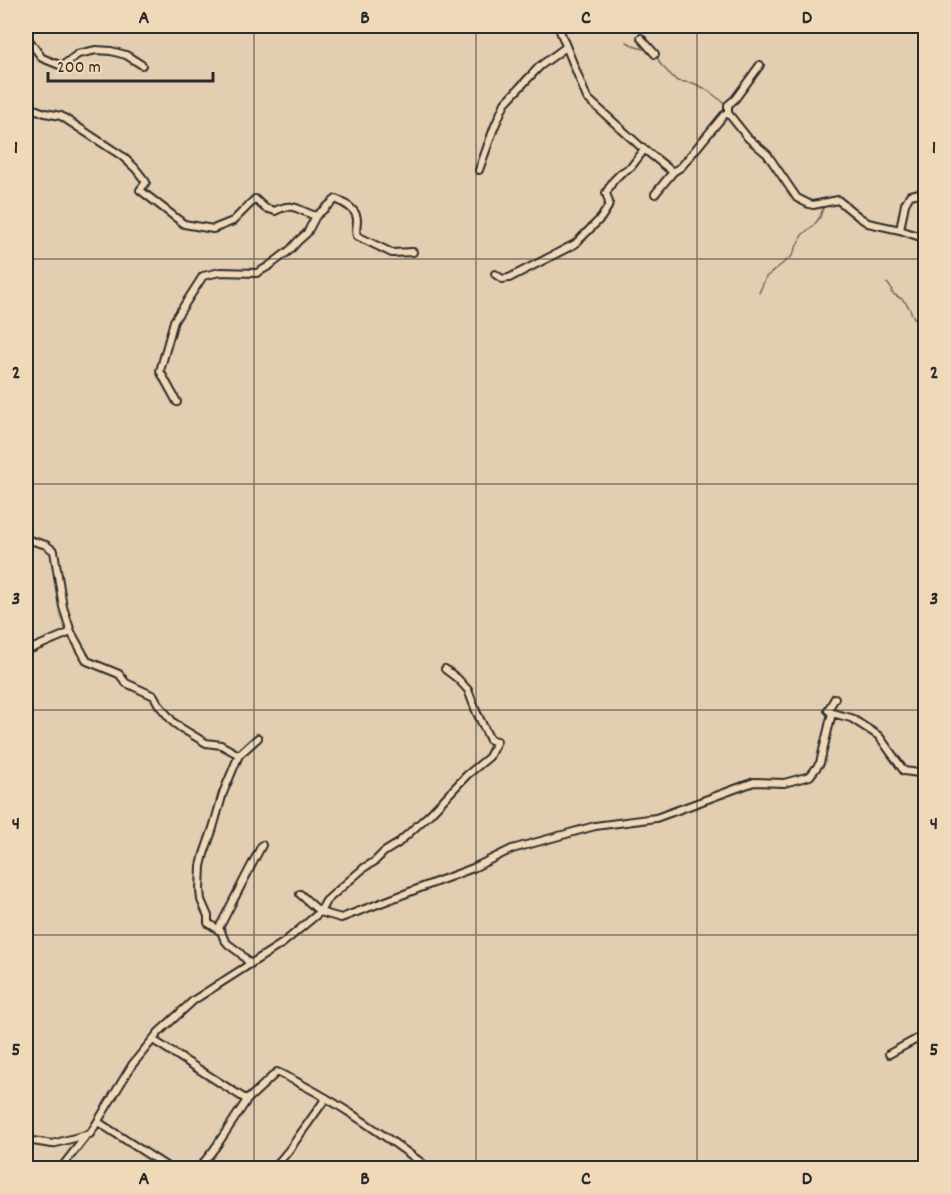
<svg xmlns="http://www.w3.org/2000/svg" width="951" height="1194" font-family="Dekko,sans-serif">
  <style>
    .lines { fill: none; stroke-linecap: round; stroke-linejoin: round }
    .stream { stroke: #6e665b; stroke-width: 1.5 }
    .minor-casing { stroke: #2b2b2b; stroke-width: 10 }
    .minor { stroke: #f0d9b9; stroke-width: 6 }
    .grid { fill: none; stroke: #2b2b2b; stroke-width: 1.5; stroke-opacity: 0.55 }
    .neatline { fill: none; stroke: #2b2b2b; stroke-width: 2 }
    .grid-label { font-size: 20px; text-anchor: middle; font-weight: bold; fill: #2b2b2b }
  </style>
  <rect width="100%" height="100%" fill="#e4ceb1"/>
  <filter id="ink" filterUnits="userSpaceOnUse"><feTurbulence type="fractalNoise" baseFrequency=".0167" numOctaves="2"/><feDisplacementMap in="SourceGraphic" scale="12" xChannelSelector="R" yChannelSelector="G"/><feConvolveMatrix kernelMatrix="1 2 1 2 8 2 1 2 1" color-interpolation-filters="sRGB"/></filter>
  <g filter="url(#ink)">
    <g class="lines">
      <g class="stream">
        <path d="M627,42L636,47L648,50"/>
        <path d="M657,57L661,65L677,81L693,83L704,88L726,104"/>
        <path d="M887,283L892,289L891,292C895,296 900,297 904,301C914,310 909,321 926,326"/>
        <path d="M759,293L766,277L792,256L802,235L814,225L820,217L823,208"/>
      </g>
      <g class="minor-casing">
        <g id="minor">
          <path d="M558,26L587,98L640,146L673,172L681,167L724,115L728,113L748,138L767,154L797,198L809,204L813,205L838,200L859,217L868,223L900,230L905,204L910,195L926,192"/>
          <path d="M26,36L42,58L62,66L78,54L96,50L111,51L126,55L142,65"/>
          <path d="M641,38L655,54"/>
          <path d="M26,106L45,113L61,116L122,156L135,168L146,182L140,190L184,224L213,229L233,221L255,199L265,208L275,211C294,201 298,211 316,216"/>
          <path d="M728,113V105L735,99L760,65"/>
          <path d="M479,170L494,128L505,103L540,66L566,47"/>
          <path d="M655,194L673,172"/>
          <path d="M900,230L926,239"/>
          <path d="M495,274L502,279L509,278L575,244L601,218L608,207L609,202L606,193L613,181L621,173L631,167L644,150"/>
          <path d="M177,402L160,371L174,321L203,276L220,272L257,273L269,266L290,250L298,241L307,233L316,216L336,199C345,204 357,209 357,220C357,227 355,230 357,236L392,253L413,252"/>
          <path d="M26,539L46,545L54,551L63,607L71,632"/>
          <path d="M26,651L71,632L87,661L119,674L126,683L154,696L159,705L173,722L181,728L206,743L221,745L239,755"/>
          <path d="M832,713L828,710L835,698"/>
          <path d="M300,894L320,912L326,901L335,893L365,867L374,862L384,852L397,844L430,814L467,775L489,757L497,741L490,740L476,711L468,690L458,679L445,669"/>
          <path d="M218,930L262,845"/>
          <path d="M250,964L240,953L228,944L224,939L221,931L208,923V916L201,900L200,890L201,866L204,854L213,828L223,793L239,755L258,738"/>
          <path d="M153,1040L247,1100L277,1072C331,1097 378,1131 426,1166L428,1168"/>
          <path d="M889,1054L926,1034"/>
          <path d="M98,1122L169,1168"/>
          <path d="M26,1140L52,1144L90,1134L132,1065L159,1032L194,1000L283,943L320,912L341,918L473,868L512,849L595,826L656,818L754,782L784,783L810,776L820,763L832,713L851,718L879,736L904,771L926,774"/>
          <path d="M61,1168L86,1136"/>
          <path d="M199,1168L215,1148L247,1100"/>
          <path d="M274,1168L289,1150L326,1098"/>
        </g>
      </g>
      <use href="#minor" class="minor"/>
    </g>
  </g>
  <path class="grid" d="M254,26V1168M476,26V1168M697,26V1168M26,259H926M26,484H926M26,710H926M26,935H926"/>
  <rect width="951" height="1194" fill="none" stroke="#f0d9b9" stroke-width="66"/>
  <path d="M48 72v9h165v-9" fill="none" stroke="#2b2b2b" stroke-width="3"/>
  <text x="57" y="72" font-size="18" fill="#2b2b2b" stroke="#f0d9b9" stroke-width="4.5" paint-order="stroke">200 m</text>
  <rect x="33" y="33" width="885" height="1128" class="neatline"/>
  <g class="grid-label">
    <text x="144" y="23">A</text>
    <text x="365" y="23">B</text>
    <text x="586" y="23">C</text>
    <text x="807" y="23">D</text>
    <text x="16" y="153">1</text>
    <text x="934" y="153">1</text>
    <text x="16" y="378">2</text>
    <text x="934" y="378">2</text>
    <text x="16" y="604">3</text>
    <text x="934" y="604">3</text>
    <text x="16" y="829">4</text>
    <text x="934" y="829">4</text>
    <text x="16" y="1055">5</text>
    <text x="934" y="1055">5</text>
    <text x="144" y="1184">A</text>
    <text x="365" y="1184">B</text>
    <text x="586" y="1184">C</text>
    <text x="807" y="1184">D</text>
  </g>
</svg>
